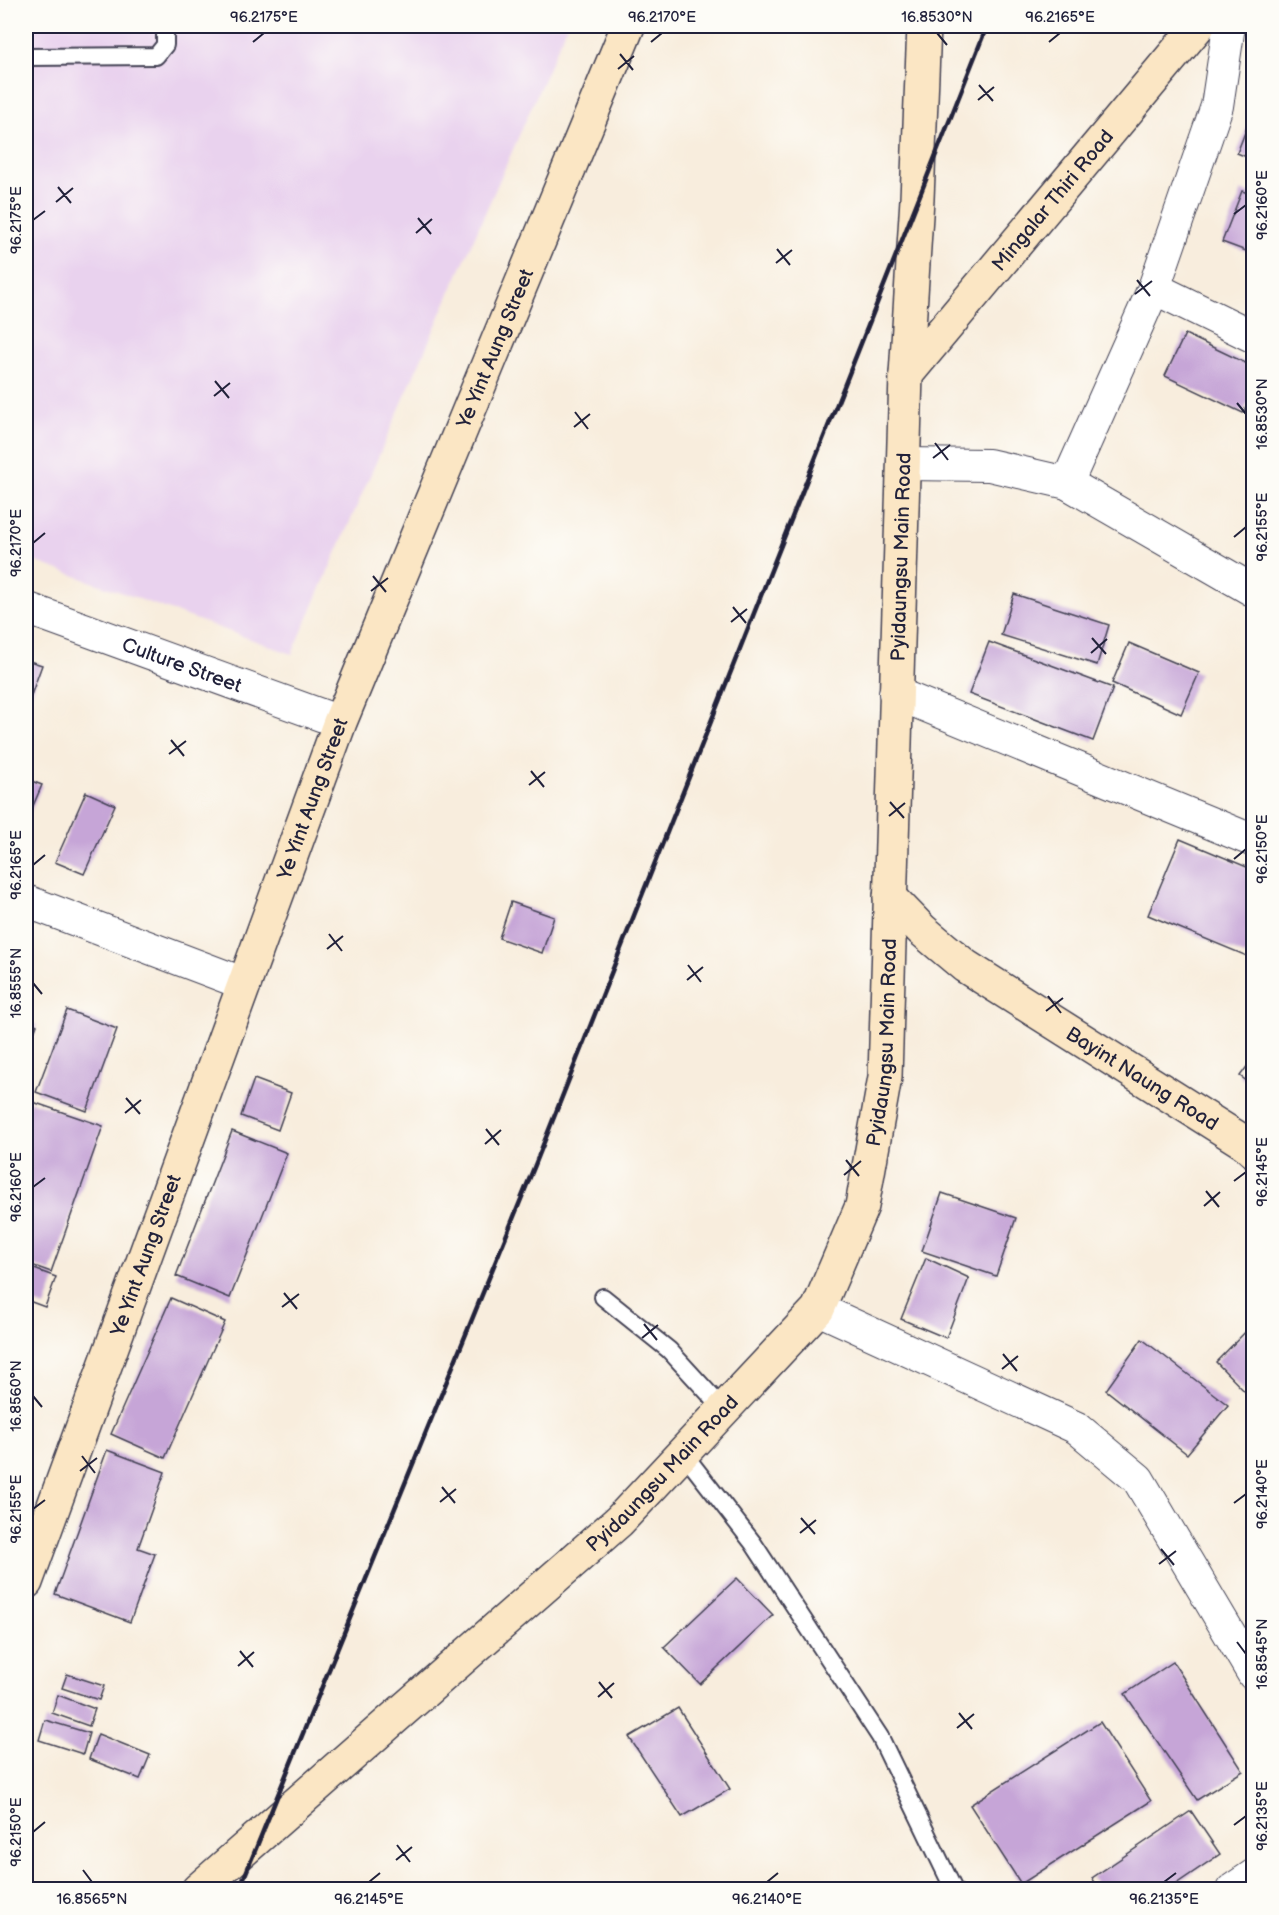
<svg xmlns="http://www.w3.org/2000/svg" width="1279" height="1915" font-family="'Balsamiq Sans',sans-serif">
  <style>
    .built { fill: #e9d2ee }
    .building { fill: #c6a5d7 }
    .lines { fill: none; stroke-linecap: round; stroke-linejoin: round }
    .lane-casing { stroke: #424053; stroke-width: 20 }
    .street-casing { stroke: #424053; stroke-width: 34 }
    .secondary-casing { stroke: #424053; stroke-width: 36 }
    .lane { stroke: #fff; stroke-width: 16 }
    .street { stroke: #fff; stroke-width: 32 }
    .secondary { stroke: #fbe6c4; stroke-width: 33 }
    .rail { stroke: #22223b; stroke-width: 4.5 }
    .ticks { fill: none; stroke: #22223b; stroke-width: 2 }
    .labels { text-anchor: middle; stroke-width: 6; stroke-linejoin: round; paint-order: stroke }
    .street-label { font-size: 20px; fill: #22223b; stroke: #fdfcf7 }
    .neatline { fill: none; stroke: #22223b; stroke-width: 2 }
    .ticks-label { font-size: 15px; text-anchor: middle; fill: #22223b }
  </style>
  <rect width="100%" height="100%" fill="#fdfcf7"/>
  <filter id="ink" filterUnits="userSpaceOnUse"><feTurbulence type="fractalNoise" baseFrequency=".0167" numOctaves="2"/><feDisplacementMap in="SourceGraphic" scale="12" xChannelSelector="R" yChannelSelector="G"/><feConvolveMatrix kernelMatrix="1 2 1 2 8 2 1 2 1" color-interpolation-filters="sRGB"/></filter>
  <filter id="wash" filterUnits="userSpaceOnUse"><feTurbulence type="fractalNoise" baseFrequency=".008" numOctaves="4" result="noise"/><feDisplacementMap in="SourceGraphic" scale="24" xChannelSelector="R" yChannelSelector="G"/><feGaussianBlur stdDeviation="1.35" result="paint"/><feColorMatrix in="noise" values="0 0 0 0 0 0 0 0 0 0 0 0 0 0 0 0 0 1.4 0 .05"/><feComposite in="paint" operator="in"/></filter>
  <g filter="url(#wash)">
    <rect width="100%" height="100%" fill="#f8eddd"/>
    <path class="built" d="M26,26H567L292,654L26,558Z"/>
    <g id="blocks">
      <g class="building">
        <path d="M1253,112H1254V160L1237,153Z"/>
        <path d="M1242,191L1254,195V254L1222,242Z"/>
        <path d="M1185,334L1254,367V390L1243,413L1165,376Z"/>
        <path d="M1014,594L1109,625L1097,665L1001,635Z"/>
        <path d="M989,642L1113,688L1093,741L969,694Z"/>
        <path d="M1129,643L1199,673L1181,714L1112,683Z"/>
        <path d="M26,660L42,665L26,709Z"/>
        <path d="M26,779L42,785L26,822Z"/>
        <path d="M86,792L115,805L84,874L55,862Z"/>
        <path d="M1180,839L1254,870V959L1148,915Z"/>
        <path d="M511,902L554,917L542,953L499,938Z"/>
        <path d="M67,1010L117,1029L87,1111L36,1092Z"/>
        <path d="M26,1020L37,1025L26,1055Z"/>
        <path d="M1254,1057V1086L1240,1076Z"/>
        <path d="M254,1079L291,1093L278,1130L241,1116Z"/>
        <path d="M30,1101L103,1126L51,1272L26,1263V1114Z"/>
        <path d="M232,1131L287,1153L230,1298L176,1276Z"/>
        <path d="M942,1193L1016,1218L996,1276L922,1251Z"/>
        <path d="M926,1258L969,1278L946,1338L901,1319Z"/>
        <path d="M26,1266L56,1277L45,1307L26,1300Z"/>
        <path d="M171,1298L225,1322L165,1458L111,1434Z"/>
        <path d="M1254,1323V1401L1216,1362Z"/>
        <path d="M1142,1339L1228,1405L1187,1454L1106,1390Z"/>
        <path d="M107,1450L165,1472L138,1548L155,1554L130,1622L55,1594Z"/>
        <path d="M737,1578L773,1615L700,1684L664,1647Z"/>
        <path d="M1173,1662L1243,1771L1197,1800L1125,1694Z"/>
        <path d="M67,1674L104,1686L99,1700L62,1688Z"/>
        <path d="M58,1695L95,1709L89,1726L52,1713Z"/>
        <path d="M678,1708L730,1789L682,1817L629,1737Z"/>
        <path d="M45,1720L89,1733L83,1754L39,1740Z"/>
        <path d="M1100,1722L1151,1801L1021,1884L970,1805Z"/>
        <path d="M98,1734L150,1755L140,1779L89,1759Z"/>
        <path d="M1191,1811L1220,1854L1167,1890H1100L1092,1878Z"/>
      </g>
    </g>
  </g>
  <g filter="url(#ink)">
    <use href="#blocks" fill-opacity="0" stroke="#424053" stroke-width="1.5"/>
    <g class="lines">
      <g class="lane-casing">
        <g id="lane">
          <path d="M26,57L156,56L165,45V26"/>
          <path d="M603,1297L669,1350L724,1410"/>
          <path d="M683,1453L753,1543L880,1737L954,1890"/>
        </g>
      </g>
      <g class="street-casing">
        <g id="street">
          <path d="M1154,288L1254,337"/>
          <path d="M904,464L989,465L1067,483L1254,591"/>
          <path d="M1067,483L1154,288L1217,106L1229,26"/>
          <path id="s1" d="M26,608L340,722"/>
          <path d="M895,693L1254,841"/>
          <path d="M26,901L245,984"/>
          <path d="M818,1309L1077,1428L1138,1479L1254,1675"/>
          <path d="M1232,1890L1254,1875"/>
        </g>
      </g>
      <g class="secondary-casing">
        <g id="secondary">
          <path id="s2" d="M906,375L1198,26"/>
          <path id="s3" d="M890,897L922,930L965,966L1245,1143L1254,1151"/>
          <path id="s4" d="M26,1582L340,722L628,26"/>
          <path id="s5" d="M198,1890L619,1521L818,1309L862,1206L885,1077L906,375L917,199L924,26"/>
        </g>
      </g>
      <use href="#lane" class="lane"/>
      <use href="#street" class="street"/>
      <use href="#secondary" class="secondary"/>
      <path class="rail" d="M239,1890L535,1165L987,26"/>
    </g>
  </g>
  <path class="ticks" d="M937,33L947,45M253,42L264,33M651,42L662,33M1049,42L1060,33M620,54L633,70M618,69L634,56M979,85L993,101M978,100L994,87M58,187L71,203M56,202L73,188M1234,214L1246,205M418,218L431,234M33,220L45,211M416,233L432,219M777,249L790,265M776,263L792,250M1137,280L1150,296M1135,294L1152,281M215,381L229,398M214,396L230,383M1237,403L1246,414M575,412L588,429M574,427L590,414M935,443L948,460M933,458L950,445M1234,537L1246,527M33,543L45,533M373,576L386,592M371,591L388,578M733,607L746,623M731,622L747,609M1092,638L1106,654M1091,653L1107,639M171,740L184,756M169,754L186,741M531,771L544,787M529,785L545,772M890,802L904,818M889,816L905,803M1234,859L1246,849M33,865L45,855M329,934L342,951M327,949L343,936M688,965L701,982M687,980L703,967M33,983L42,994M1048,996L1061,1013M1046,1011L1063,998M126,1098L140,1114M125,1113L141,1100M486,1129L499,1145M485,1144L501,1130M846,1160L859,1176M844,1175L861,1161M1234,1181L1246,1172M33,1187L45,1178M1206,1191L1219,1207M1204,1206L1220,1192M284,1293L297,1309M282,1307L299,1294M644,1324L657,1340M642,1338L658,1325M1003,1354L1017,1371M1002,1369L1018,1356M33,1396L42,1407M82,1456L95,1473M80,1471L97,1458M442,1487L455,1503M440,1502L456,1489M1234,1503L1246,1494M33,1509L45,1500M801,1518L815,1534M800,1533L816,1520M1161,1549L1174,1565M1159,1564L1176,1551M1237,1642L1246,1654M240,1651L253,1667M238,1666L254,1652M599,1682L612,1698M598,1697L614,1683M959,1713L972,1729M957,1728L974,1714M1234,1825L1246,1816M33,1832L45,1822M397,1845L410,1862M396,1860L412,1847M83,1870L92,1882M369,1882L380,1873M767,1882L778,1873M1164,1882L1176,1873"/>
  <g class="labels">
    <g class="street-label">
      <text dy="7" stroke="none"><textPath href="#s2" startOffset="228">Mingalar Thiri Road</textPath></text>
      <text dy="7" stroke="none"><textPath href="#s4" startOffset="1320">Ye Yint Aung Street</textPath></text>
      <text dy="7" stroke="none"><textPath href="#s5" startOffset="1614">Pyidaungsu Main Road</textPath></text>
      <text dy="7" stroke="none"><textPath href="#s1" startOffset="166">Culture Street</textPath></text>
      <text dy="7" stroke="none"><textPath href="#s4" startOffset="834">Ye Yint Aung Street</textPath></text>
      <text dy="7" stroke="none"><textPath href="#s5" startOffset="1128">Pyidaungsu Main Road</textPath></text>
      <text dy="7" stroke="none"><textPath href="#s3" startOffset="312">Bayint Naung Road</textPath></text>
      <text dy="7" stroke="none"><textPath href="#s4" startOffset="348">Ye Yint Aung Street</textPath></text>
      <text dy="7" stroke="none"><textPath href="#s5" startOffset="624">Pyidaungsu Main Road</textPath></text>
    </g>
  </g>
  <rect width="1279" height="1915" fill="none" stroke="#fdfcf7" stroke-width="66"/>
  <rect x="33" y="33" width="1213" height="1849" class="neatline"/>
  <g class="ticks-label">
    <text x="264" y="22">96.2175°E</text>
    <text x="662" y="22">96.2170°E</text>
    <text x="937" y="22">16.8530°N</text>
    <text x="1060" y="22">96.2165°E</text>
    <text transform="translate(1262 205) rotate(-90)" y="5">96.2160°E</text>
    <text transform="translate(16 220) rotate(-90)" y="5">96.2175°E</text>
    <text transform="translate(1262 414) rotate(-90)" y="5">16.8530°N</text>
    <text transform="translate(1262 527) rotate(-90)" y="5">96.2155°E</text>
    <text transform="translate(16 543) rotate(-90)" y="5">96.2170°E</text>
    <text transform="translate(1262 849) rotate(-90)" y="5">96.2150°E</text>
    <text transform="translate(16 865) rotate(-90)" y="5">96.2165°E</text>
    <text transform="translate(16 983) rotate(-90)" y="5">16.8555°N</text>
    <text transform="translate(1262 1172) rotate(-90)" y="5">96.2145°E</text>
    <text transform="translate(16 1187) rotate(-90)" y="5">96.2160°E</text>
    <text transform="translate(16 1396) rotate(-90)" y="5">16.8560°N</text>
    <text transform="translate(1262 1494) rotate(-90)" y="5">96.2140°E</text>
    <text transform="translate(16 1509) rotate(-90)" y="5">96.2155°E</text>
    <text transform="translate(1262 1654) rotate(-90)" y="5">16.8545°N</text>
    <text transform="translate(1262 1816) rotate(-90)" y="5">96.2135°E</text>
    <text transform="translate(16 1832) rotate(-90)" y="5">96.2150°E</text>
    <text x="92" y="1904">16.8565°N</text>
    <text x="369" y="1904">96.2145°E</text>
    <text x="767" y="1904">96.2140°E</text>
    <text x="1164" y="1904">96.2135°E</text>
  </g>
</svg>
